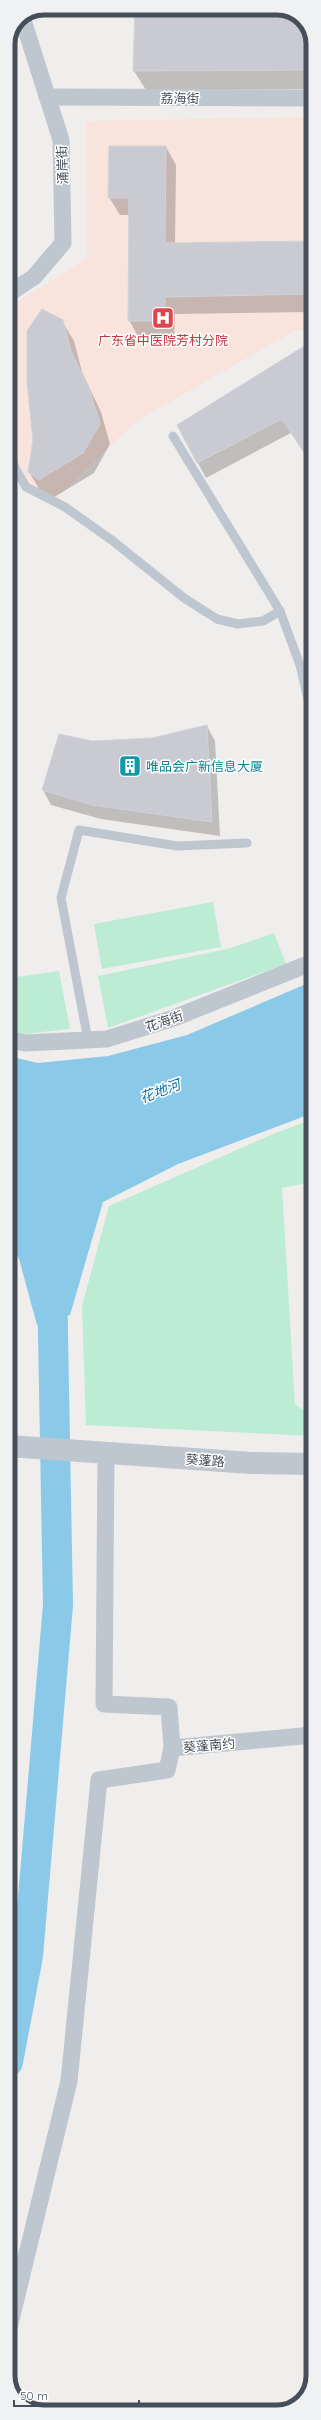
<svg xmlns="http://www.w3.org/2000/svg" width="321" height="2420" font-family="Quicksand,'Noto Sans SC',sans-serif">
  <style>
    .medical { fill: #f9e3dd }
    .green { fill: #bcedd4 }
    .water { fill: #8acae8 }
    .shadow { fill: #0003 }
    .lines { fill: none; stroke-linecap: round; stroke-linejoin: round }
    .river { stroke: #8acae8; stroke-width: 30 }
    .building { fill: #cacbd2; stroke: #d1d2d8 }
    .service { stroke: #bec6cf; stroke-width: 9 }
    .minor { stroke: #bec6cf; stroke-width: 17 }
    .tertiary { stroke: #bec6cf; stroke-width: 22 }
    .labels { text-anchor: middle; stroke-width: 3; stroke-linejoin: round; paint-order: stroke }
    .street-label { font-size: 13px; fill: #464e59; stroke: #fff }
    .health-label { font-size: 13px; fill: #be3a42; stroke: #fff }
    .culture-label { font-size: 13px; fill: #0d838f; stroke: #fff; text-anchor: start }
    .water-label { font-size: 14px; font-style: italic; fill: #1173a1; stroke: #fff }
    .rim { fill: none; stroke: #464e59; stroke-width: 5 }
  </style>
  <rect width="100%" height="100%" fill="#f0eded"/>
  <path class="medical" d="M313,117V331H294L135,422L56,499L11,474L12,305L87,258L86,121Z"/>
  <g class="green">
    <path d="M213,902L221,947L102,969L94,924Z"/>
    <path d="M274,933L286,964L108,1028L98,976L227,949Z"/>
    <path d="M59,971L70,1029L24,1034L8,1030V975L9,978Z"/>
    <path d="M313,1119V1182L282,1188L295,1404L313,1417V1436L86,1425L82,1306L109,1206L273,1134Z"/>
  </g>
  <path class="water" d="M313,981V1113L178,1164L103,1202L70,1315L37,1325L19,1259L8,1233V1056L38,1063L108,1056L187,1035Z"/>
  <g class="shadow">
    <path d="M136,8H205V18L299,17L303,19L313,42V89L146,90L134,71Z"/>
    <path d="M166,147L176,165L175,244L313,242V312L175,314L174,338H139L129,320L130,215H120L109,197Z"/>
    <path d="M62,321L74,341L82,372L101,412L110,444L94,473L51,499L41,492L29,472Z"/>
    <path d="M306,346L313,359V466L291,433L206,478L178,426Z"/>
    <path d="M207,726L215,741L220,836L101,819L51,805L43,790L91,742L152,739Z"/>
  </g>
  <g class="lines">
    <path class="river" d="M8,2062L28,1956L58,1605L52,1279"/>
  </g>
  <g class="building">
    <path d="M135,8H195V17L297,16L303,19L313,42V70L133,71Z"/>
    <path d="M109,146H166L165,243L313,241V294L165,297V321H128L129,198H108Z"/>
    <path d="M42,309L63,320L71,351L90,391L100,424L83,453L39,480L28,472L33,440L27,382V331Z"/>
    <path d="M306,345L313,366V466L282,419L197,463L177,425Z"/>
    <path d="M207,725L212,822L92,805L42,790L59,734L92,741L152,738Z"/>
  </g>
  <g class="lines">
    <g class="service">
      <path d="M173,436L280,611L300,665L313,721"/>
      <path d="M8,446L15,468L26,487L65,507L113,541L184,598L217,619L238,624L263,621L280,611"/>
      <path d="M88,1040L61,898L79,830L177,846L247,843"/>
    </g>
    <g class="minor">
      <path d="M47,97L313,98"/>
      <path d="M8,294L34,277L63,243L61,140L22,17"/>
      <path d="M8,1039L25,1043L107,1039L174,1018L313,962"/>
      <path d="M106,1453L104,1704L169,1707L172,1748"/>
      <path d="M8,2332L69,2081L99,1780L167,1770L172,1748L313,1735"/>
    </g>
    <path class="tertiary" d="M8,1446L251,1463L313,1464"/>
  </g>
  <defs>
    <g id="hospital-square" transform="scale(1.15)"><rect x="-9" y="-9" width="18" height="18" rx="4" fill="#e0444e" stroke="#fff"/><path d="M-5-5h3v3.5h4V-5h3V5h-3V1.5h-4V5h-3Z" fill="#fff"/></g>
    <g id="building-square" transform="scale(1.15)"><rect x="-9" y="-9" width="18" height="18" rx="4" fill="#0f9aa8" stroke="#fff"/><path d="M-4-6H4V6H1V3H-1V6H-4ZM-2.5-4.3h1.7v1.8h-1.7ZM.8-4.3h1.7v1.8H.8ZM-2.5-1h1.7V.8h-1.7ZM.8-1h1.7V.8H.8Z" fill="#fff"/></g>
  </defs>
  <g fill-rule="evenodd">
    <use href="#hospital-square" x="163" y="318"/>
    <use href="#building-square" x="130" y="766"/>
  </g>
  <g class="labels">
    <g class="street-label">
      <text x="180" y="103">荔海街</text>
      <text transform="translate(62 165) rotate(-92)" y="5">涌岸街</text>
      <text transform="translate(164 1021) rotate(-19)" y="5">花海街</text>
      <text transform="translate(205 1460) rotate(4)" y="5">葵蓬路</text>
      <text transform="translate(209 1745) rotate(-5)" y="5">葵蓬南约</text>
    </g>
    <g class="health-label">
      <text x="163" y="345">广东省中医院芳村分院</text>
    </g>
    <g class="culture-label">
      <text x="146" y="771">唯品会广新信息大厦</text>
    </g>
    <g class="water-label">
      <text transform="translate(160 1091) rotate(-20)" y="5">花地河</text>
    </g>
  </g>
  <path d="M0 0H321V2420H0ZM44 15H277A29 29 0 0 1 306 44V2376A29 29 0 0 1 277 2405H44A29 29 0 0 1 15 2376V44A29 29 0 0 1 44 15Z" fill="#f0f1f2" fill-rule="evenodd"/>
  <path class="rim" d="M44 15H277A29 29 0 0 1 306 44V2376A29 29 0 0 1 277 2405H44A29 29 0 0 1 15 2376V44A29 29 0 0 1 44 15Z"/>
  <path d="M14 2400v6h125v-6" fill="none" stroke="#464e59" stroke-width="2"/>
  <text x="20" y="2400" font-size="12" fill="#464e59" stroke="#ffffff" stroke-width="3" paint-order="stroke">50 m</text>
</svg>
